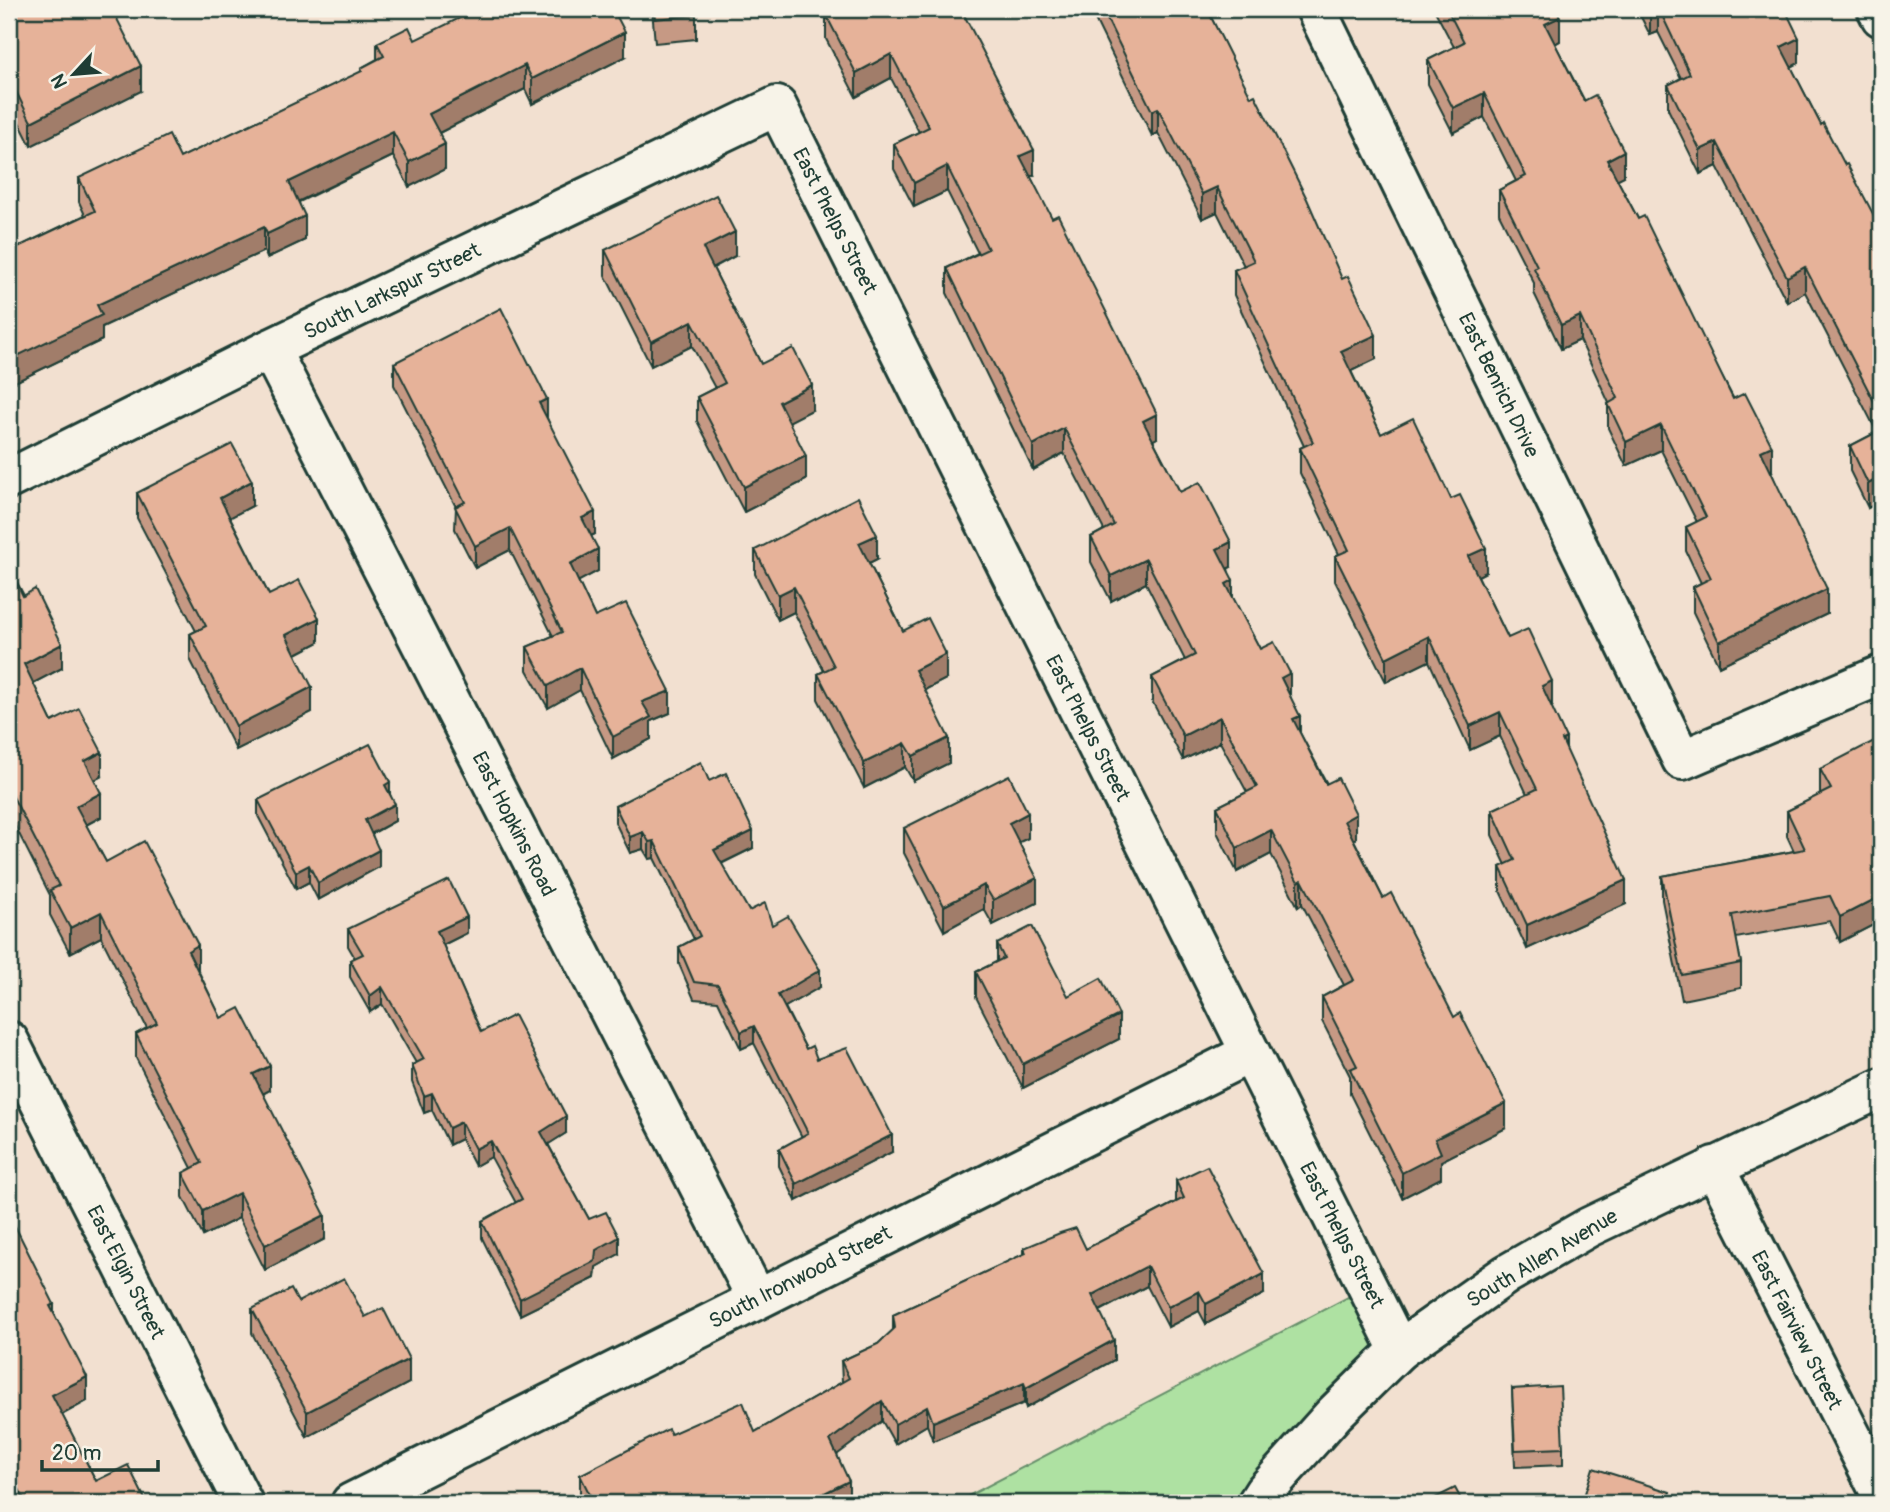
<svg xmlns="http://www.w3.org/2000/svg" width="1890" height="1512" font-family="Pangolin,sans-serif">
  <style>
    .green { fill: #aee1a2; stroke: #668f6b; stroke-width: 2 }
    .lines { fill: none; stroke-linecap: round; stroke-linejoin: round }
    .minor-casing { stroke: #1f3d34; stroke-width: 44 }
    .tertiary-casing { stroke: #1f3d34; stroke-width: 44 }
    .minor { stroke: #f7f3e8; stroke-width: 38 }
    .tertiary { stroke: #f7f3e8; stroke-width: 38 }
    .wall { fill: #c69984; stroke: #1f3d34; stroke-width: 2 }
    .shaded-wall { fill: #a17d6b; stroke: #1f3d34; stroke-width: 2 }
    .building { fill: #e6b299; stroke: #1f3d34; stroke-width: 2 }
    .labels { text-anchor: middle; stroke-width: 5; stroke-linejoin: round; paint-order: stroke }
    .street-label { font-size: 21px; fill: #1f3d34; stroke: #f7f3e8 }
  </style>
  <rect width="100%" height="100%" fill="#f2e0d0"/>
  <filter id="ink" filterUnits="userSpaceOnUse"><feTurbulence type="fractalNoise" baseFrequency=".0143" numOctaves="2"/><feDisplacementMap in="SourceGraphic" scale="14" xChannelSelector="R" yChannelSelector="G"/><feConvolveMatrix kernelMatrix="1 2 1 2 8 2 1 2 1" color-interpolation-filters="sRGB"/></filter>
  <g filter="url(#ink)">
    <path class="green" d="M1367,1287L1399,1350L1257,1503H955Z"/>
    <g class="lines">
      <g class="minor-casing">
        <g id="minor">
          <path d="M1316,9L1682,760L1881,675"/>
          <path d="M1877,9L1881,17"/>
          <path d="M270,349L757,1299"/>
          <path d="M9,479L270,349L777,106L1399,1350"/>
          <path d="M9,1041L243,1503"/>
          <path d="M1714,1166L1881,1494"/>
          <path d="M351,1503L1250,1053"/>
        </g>
      </g>
      <g class="tertiary-casing">
        <path id="tertiary" d="M1257,1503L1264,1492L1334,1414L1399,1350L1507,1274L1589,1227L1881,1088"/>
      </g>
      <use href="#minor" class="minor"/>
      <use href="#tertiary" class="tertiary"/>
    </g>
    <g class="wall">
      <path d="M9,9L141,91L31,146L9,102Z"/>
      <path d="M652,9H696V39L655,43Z"/>
      <path d="M837,9L1034,175L1030,176L1157,438L1153,440L1180,492L1231,567L1228,568L1233,598L1260,649L1290,695L1300,733L1356,838L1354,840L1383,898L1506,1128L1441,1161V1178L1402,1198L1350,1094V1076L1322,1021V997L1344,985L1302,904L1298,907L1271,854L1237,872L1217,832V807L1247,792L1220,742L1183,760L1152,701V677L1185,660L1146,583L1111,601L1091,562V537L1104,530L1064,453L1033,470L947,293V268L978,253L947,191L914,207L894,169V144L919,132L891,78L856,97L826,39V15Z"/>
      <path d="M1090,9H1207L1376,359L1351,371L1381,434L1486,572L1478,576L1508,638L1552,706H1551L1566,750L1626,904L1527,949L1500,891V867L1506,865L1492,835V810L1527,794L1500,736L1470,750L1429,661L1386,682L1335,581V556L1339,554L1300,473V448L1304,446L1234,295V270L1244,266L1217,212L1202,219L1158,133L1152,136Z"/>
      <path d="M1434,9H1556L1560,41L1555,44L1624,176L1617,179L1772,471H1771L1827,614L1719,666L1693,612V587L1701,583L1686,551V527L1697,522L1661,450L1626,466L1608,428V404L1609,403L1580,340L1561,349L1534,293V283L1499,214V190L1516,181L1484,117L1453,133L1428,84V60L1454,47Z"/>
      <path d="M1637,9H1785L1799,63L1791,67L1821,125L1881,229V501L1868,508L1850,471V446L1877,432L1805,292L1787,302L1717,166L1700,174L1668,109V85L1681,78L1658,32L1650,35Z"/>
      <path d="M415,40L625,57L532,104L525,89L439,133L445,169L409,187L393,156L299,202L305,240L267,258L264,251L102,327V340L9,385V238L14,249L85,215L79,202V178L180,158L361,72V68L377,59V43Z"/>
      <path d="M605,250L735,256L713,268L761,364L812,410L789,421L806,480L744,512L697,421V397L715,388L692,346L651,366L605,275Z"/>
      <path d="M394,363L547,418L595,534L591,536L598,571L578,581L595,617L670,713L651,721V739L613,759L580,690L548,708L527,670V647L553,636L510,550L475,568L455,529L456,507L394,385Z"/>
      <path d="M137,493L252,506L230,517L269,595L319,642L296,654L312,712L236,750L190,659V634L196,631L137,518Z"/>
      <path d="M755,550L877,559L869,563L903,631L946,679L924,690L949,763L913,781L905,767L864,788L818,699V674L824,671L794,612L778,620L755,574Z"/>
      <path d="M9,567L62,668L33,683L52,722L102,776L94,780L101,817L86,825L106,862L198,970L221,1018L270,1090L263,1094L325,1239L265,1270L239,1218L203,1236L183,1197V1173L192,1168L136,1058V1034L147,1028L101,937L70,953L50,915V895L10,816H9Z"/>
      <path d="M1881,750V921L1840,942L1830,921L1736,938L1741,963V988L1682,1000L1662,900V876L1794,851L1787,836V811L1820,795V769Z"/>
      <path d="M709,781L753,848L721,864L749,911L772,925L820,987L785,1007L806,1049L817,1059L892,1152L796,1201L779,1166V1149L802,1137L754,1043L741,1049L718,1001L694,999L679,964V947L694,939L654,858L649,859L643,849L630,853L615,822V806Z"/>
      <path d="M390,794L395,821L372,834L379,867L318,900L309,882L296,889L258,816V800Z"/>
      <path d="M904,828L1028,838L1019,842L1037,903L993,925L984,909L944,931L904,853Z"/>
      <path d="M348,929L467,933L443,945L481,1032L566,1133L548,1144L589,1219L619,1254L596,1267L595,1278L520,1315L482,1238V1221L516,1203L491,1157L475,1166L461,1139L449,1145L432,1110L424,1113L412,1082V1065L416,1063L382,1004L370,1012L350,977V960L355,958L348,946Z"/>
      <path d="M997,944L1068,996L1119,1039L1023,1088L976,997V972L997,962Z"/>
      <path d="M1176,1181L1264,1294L1206,1324L1199,1311L1168,1327L1147,1286L1100,1311L1114,1360L1026,1408L1024,1403L933,1441L927,1425L895,1444L882,1421L837,1454L849,1501L845,1503H584L580,1494V1475L671,1434L755,1432L842,1382L841,1361L878,1344L893,1330V1315L1024,1254V1248L1086,1249L1176,1202Z"/>
      <path d="M298,1302L365,1317L409,1383L307,1437L252,1333V1309Z"/>
      <path d="M54,1315L87,1401L62,1415L96,1481L147,1503H9Z"/>
      <path d="M1512,1389L1563,1448V1465L1515,1467Z"/>
    </g>
    <g class="shaded-wall">
      <path d="M1655,9H1658V32L1650,35V11Z"/>
      <path d="M1560,17V41L1545,49V24Z"/>
      <path d="M625,32V57L532,104V79Z"/>
      <path d="M1799,38V63L1781,72V47Z"/>
      <path d="M891,54V78L856,97V73Z"/>
      <path d="M525,65V89L429,138V114Z"/>
      <path d="M141,66V91L31,146V122Z"/>
      <path d="M1484,93V117L1453,133V108Z"/>
      <path d="M1158,108V133L1152,136V111Z"/>
      <path d="M393,132V156L289,206V182Z"/>
      <path d="M1717,142V166L1700,174V150Z"/>
      <path d="M445,144V169L409,187V162Z"/>
      <path d="M1034,150V175L1020,181V156Z"/>
      <path d="M1624,151V176L1607,185V160Z"/>
      <path d="M947,166V191L914,207V183Z"/>
      <path d="M1217,187V212L1202,219V194Z"/>
      <path d="M305,216V240L267,258V234Z"/>
      <path d="M264,227V251L102,327V340L9,385V360L97,305Z"/>
      <path d="M735,232V256L703,273V248Z"/>
      <path d="M1805,267V292L1787,302V277Z"/>
      <path d="M1580,316V340L1561,349V325Z"/>
      <path d="M692,321V346L651,366V342Z"/>
      <path d="M1376,335V359L1341,376V351Z"/>
      <path d="M812,385V410L779,427V402Z"/>
      <path d="M547,399V422L539,403Z"/>
      <path d="M1157,414V438L1143,446V421Z"/>
      <path d="M1661,425V450L1626,466V442Z"/>
      <path d="M1064,428V453L1033,470V445Z"/>
      <path d="M1772,446V471L1761,476V451Z"/>
      <path d="M806,456V480L744,512V487Z"/>
      <path d="M1881,477V501L1868,508V484Z"/>
      <path d="M252,481V506L220,523V498Z"/>
      <path d="M595,512V534L582,540V518Z"/>
      <path d="M510,528V550L475,568V546Z"/>
      <path d="M877,535V559L859,568V543Z"/>
      <path d="M1231,542V567L1217,573V549Z"/>
      <path d="M1486,548V572L1468,581V556Z"/>
      <path d="M598,549V571L570,586V564Z"/>
      <path d="M1146,559V583L1111,601V576Z"/>
      <path d="M1233,580V604L1226,584Z"/>
      <path d="M794,587V612L778,620V595Z"/>
      <path d="M1827,589V614L1719,666V642Z"/>
      <path d="M319,618V642L286,659V635Z"/>
      <path d="M1429,636V661L1386,682V658Z"/>
      <path d="M62,644V668L24,688V664Z"/>
      <path d="M946,654V679L915,695V670Z"/>
      <path d="M580,668V690L548,708V686Z"/>
      <path d="M1290,673V697L1281,678Z"/>
      <path d="M1552,681V706L1542,711V686Z"/>
      <path d="M312,687V712L236,750V726Z"/>
      <path d="M670,691V713L651,721V739L613,759V737L642,702Z"/>
      <path d="M1500,712V736L1470,750V726Z"/>
      <path d="M1300,716V740L1293,719Z"/>
      <path d="M1220,717V742L1183,760V736Z"/>
      <path d="M949,738V763L913,781V756Z"/>
      <path d="M1566,738V763L1562,740Z"/>
      <path d="M905,743V767L864,788V763Z"/>
      <path d="M102,752V776L85,785V761Z"/>
      <path d="M390,782V799L385,785Z"/>
      <path d="M10,791V816H9V792Z"/>
      <path d="M101,793V817L76,830V806Z"/>
      <path d="M395,804V821L365,837V820Z"/>
      <path d="M1028,813V838L1009,847V823Z"/>
      <path d="M1356,814V838L1344,845V821Z"/>
      <path d="M1271,830V854L1237,872V848Z"/>
      <path d="M753,831V848L714,867V850Z"/>
      <path d="M643,832V849L630,853V837Z"/>
      <path d="M654,841V858L649,859V842Z"/>
      <path d="M379,850V867L318,900V883Z"/>
      <path d="M309,865V882L296,889V872Z"/>
      <path d="M1037,878V903L993,925V900Z"/>
      <path d="M1302,880V904L1298,907V882Z"/>
      <path d="M1626,880V904L1527,949V925Z"/>
      <path d="M984,885V909L944,931V906Z"/>
      <path d="M1881,896V921L1840,942V917Z"/>
      <path d="M101,912V937L70,953V928Z"/>
      <path d="M467,917V933L437,948V931Z"/>
      <path d="M198,945V970L188,975V951Z"/>
      <path d="M820,970V987L778,1011V995Z"/>
      <path d="M382,987V1004L370,1012V996Z"/>
      <path d="M1119,1015V1039L1023,1088V1064Z"/>
      <path d="M754,1026V1043L741,1049V1032Z"/>
      <path d="M270,1066V1090L253,1099V1074Z"/>
      <path d="M432,1093V1110L424,1113V1096Z"/>
      <path d="M1506,1103V1128L1441,1161V1178L1402,1198V1173L1435,1139Z"/>
      <path d="M566,1116V1133L541,1149V1132Z"/>
      <path d="M461,1122V1139L449,1145V1128Z"/>
      <path d="M892,1135V1152L796,1201V1184Z"/>
      <path d="M491,1141V1157L475,1166V1149Z"/>
      <path d="M239,1193V1218L203,1236V1211Z"/>
      <path d="M325,1215V1239L265,1270V1245Z"/>
      <path d="M619,1237V1254L596,1267L595,1278L520,1315V1299L596,1250Z"/>
      <path d="M1147,1266V1286L1092,1315V1295Z"/>
      <path d="M1264,1274V1294L1206,1324V1304Z"/>
      <path d="M1199,1291V1311L1168,1327V1307Z"/>
      <path d="M54,1304V1329L50,1306Z"/>
      <path d="M1114,1340V1360L1026,1408V1388Z"/>
      <path d="M409,1359V1383L307,1437V1412Z"/>
      <path d="M87,1377V1401L52,1420V1395Z"/>
      <path d="M1024,1383V1403L933,1441V1422Z"/>
      <path d="M882,1401V1421L830,1460V1440Z"/>
      <path d="M927,1406V1425L895,1444V1424Z"/>
      <path d="M15,1481V1503H9V1484Z"/>
      <path d="M849,1481V1501L845,1503H804Z"/>
    </g>
    <g class="building">
      <path d="M9,9H112L141,66L31,122L9,77Z"/>
      <path d="M478,9H613L625,32L532,79L525,65L429,114L445,144L409,162L393,132L289,182L305,216L267,234L264,227L97,305L102,315L9,360V238L14,249L95,211L79,178L169,135L180,158L362,71L361,68L384,56L377,43L409,27L415,40Z"/>
      <path d="M654,9H696V15L655,19Z"/>
      <path d="M837,9H961L1034,150L1020,156L1052,218L1058,215L1157,414L1143,421L1180,492L1200,482L1231,542L1217,549L1233,580L1226,584L1260,649L1274,642L1290,673L1281,678L1300,716L1293,719L1326,784L1338,778L1356,814L1344,821L1383,898L1391,893L1454,1017L1460,1013L1506,1103L1435,1139L1441,1153L1402,1173L1350,1069L1357,1066L1322,997L1354,980L1302,880L1298,882L1271,830L1237,848L1217,807L1257,787L1220,717L1183,736L1152,677L1195,655L1146,559L1111,576L1091,537L1114,525L1064,428L1033,445L947,268L988,249L947,166L914,183L894,144L929,127L891,54L856,73L826,15Z"/>
      <path d="M1102,9H1207L1251,97L1255,95L1307,199L1342,279L1348,276L1376,335L1341,351L1381,434L1413,418L1451,499L1460,495L1486,548L1468,556L1508,638L1528,629L1552,681L1542,686L1566,738L1562,740L1626,880L1527,925L1500,867L1515,860L1492,810L1537,789L1500,712L1470,726L1429,636L1386,658L1335,556L1349,550L1300,448L1313,442L1234,270L1254,261L1217,187L1202,194L1158,108L1152,111Z"/>
      <path d="M1447,9H1556L1560,17L1545,24L1584,101L1595,95L1624,151L1607,160L1638,219L1644,216L1733,399L1745,393L1772,446L1761,451L1827,589L1719,642L1693,587L1711,578L1686,527L1706,517L1661,425L1626,442L1608,404L1618,398L1580,316L1561,325L1534,268L1537,266L1499,190L1526,176L1484,93L1453,108L1428,60L1464,42Z"/>
      <path d="M1659,9H1785L1799,38L1781,47L1821,125L1823,123L1845,165L1847,164L1881,229V415L1805,267L1787,277L1717,142L1700,150L1668,85L1690,74Z"/>
      <path d="M716,195L735,232L703,248L761,364L793,348L812,385L779,402L806,456L744,487L697,397L725,383L692,321L651,342L605,250Z"/>
      <path d="M501,308L547,399L539,403L595,512L582,518L598,549L570,564L595,617L626,603L670,691L642,702L651,717L613,737L580,668L548,686L527,647L562,632L510,528L475,546L455,507L465,502L394,363Z"/>
      <path d="M1881,430V477L1868,484L1850,446Z"/>
      <path d="M232,444L252,481L220,498L269,595L299,580L319,618L286,635L312,687L236,726L190,634L206,626L137,493Z"/>
      <path d="M858,497L877,535L859,543L903,631L928,618L946,654L915,670L949,738L913,756L905,743L864,763L818,674L834,666L794,587L778,595L755,550Z"/>
      <path d="M9,567L23,596L35,589L62,644L24,664L52,722L79,708L102,752L85,761L101,793L76,806L106,862L144,841L198,945L188,951L221,1018L240,1008L270,1066L253,1074L325,1215L265,1245L239,1193L203,1211L183,1173L202,1163L136,1034L157,1023L101,912L70,928L50,890L59,886L10,791L9,792V744L15,741L9,729Z"/>
      <path d="M1876,740L1881,750V896L1840,917L1830,896L1732,915L1741,963L1682,975L1662,876L1805,849L1787,811L1831,789L1820,769Z"/>
      <path d="M370,744L390,782L385,785L395,804L365,820L379,850L318,883L309,865L296,872L258,800Z"/>
      <path d="M701,762L709,781L726,773L753,831L714,850L749,911L765,903L772,925L788,916L820,970L778,995L806,1049L812,1046L817,1059L847,1048L892,1135L796,1184L779,1149L808,1133L754,1026L741,1032L718,985L694,982L679,947L700,936L654,841L649,842L643,832L630,837L615,806Z"/>
      <path d="M1009,775L1028,813L1009,823L1037,878L993,900L984,885L944,906L904,828Z"/>
      <path d="M449,880L467,917L437,931L481,1032L514,1015L566,1116L541,1132L589,1219L606,1212L619,1237L596,1250L595,1261L520,1299L482,1221L522,1199L491,1141L475,1149L461,1122L449,1128L432,1093L424,1096L412,1065L424,1059L382,987L370,996L350,960L363,954L348,929Z"/>
      <path d="M1032,926L1068,996L1101,978L1119,1015L1023,1064L976,972L1004,958L997,944Z"/>
      <path d="M1207,1166L1264,1274L1206,1304L1199,1291L1168,1307L1147,1266L1092,1295L1114,1340L1026,1388L1024,1383L933,1422L927,1406L895,1424L882,1401L830,1440L849,1481L804,1503H594L580,1475L668,1429L671,1434L743,1402L755,1432L849,1378L841,1361L878,1344L895,1328L893,1315L1026,1253L1024,1248L1060,1233L1076,1228L1086,1249L1184,1198L1176,1181Z"/>
      <path d="M9,1214L54,1304L50,1306L87,1377L52,1395L96,1481L128,1465L147,1503H26L15,1481L9,1484Z"/>
      <path d="M344,1278L365,1317L383,1308L409,1359L307,1412L252,1309L291,1289L298,1302Z"/>
      <path d="M1560,1386L1563,1448L1515,1450L1512,1389Z"/>
      <path d="M1593,1468L1670,1492L1667,1503H1582Z"/>
      <path d="M1455,1488L1463,1503H1425Z"/>
    </g>
  </g>
  <g class="labels">
    <g class="street-label">
      <text transform="translate(835 221) rotate(63)" y="7">East Phelps Street</text>
      <text transform="translate(392 291) rotate(-26)" y="7">South Larkspur Street</text>
      <text transform="translate(1499 385) rotate(64)" y="7">East Benrich Drive</text>
      <text transform="translate(1088 728) rotate(63)" y="7">East Phelps Street</text>
      <text transform="translate(514 824) rotate(63)" y="7">East Hopkins Road</text>
      <text transform="translate(1342 1235) rotate(63)" y="7">East Phelps Street</text>
      <text transform="translate(1542 1258) rotate(-31)" y="7">South Allen Avenue</text>
      <text transform="translate(126 1272) rotate(63)" y="7">East Elgin Street</text>
      <text transform="translate(800 1277) rotate(-27)" y="7">South Ironwood Street</text>
      <text transform="translate(1797 1330) rotate(63)" y="7">East Fairview Street</text>
    </g>
  </g>
  <rect width="1890" height="1512" fill="none" stroke="#f7f3e8" stroke-width="35"/>
  <rect x="18" y="18" width="1855" height="1477" fill="none" stroke="#1f3d34" stroke-width="2.5" filter="url(#ink)"/>
  <g transform="translate(74 74) rotate(244)" stroke="#f7f3e8" stroke-width="5" paint-order="stroke">
  <path d="M0-5L12 26L0 18L-12 26Z" fill="#1f3d34"/>
  <text y="-10" font-size="19" font-weight="bold" text-anchor="middle" fill="#1f3d34">N</text>
  </g>
  <path d="M42 1460v10h116v-10" fill="none" stroke="#1f3d34" stroke-width="3.5"/>
  <text x="52" y="1460" font-size="21" fill="#1f3d34" stroke="#f7f3e8" stroke-width="5" paint-order="stroke">20 m</text>
</svg>
